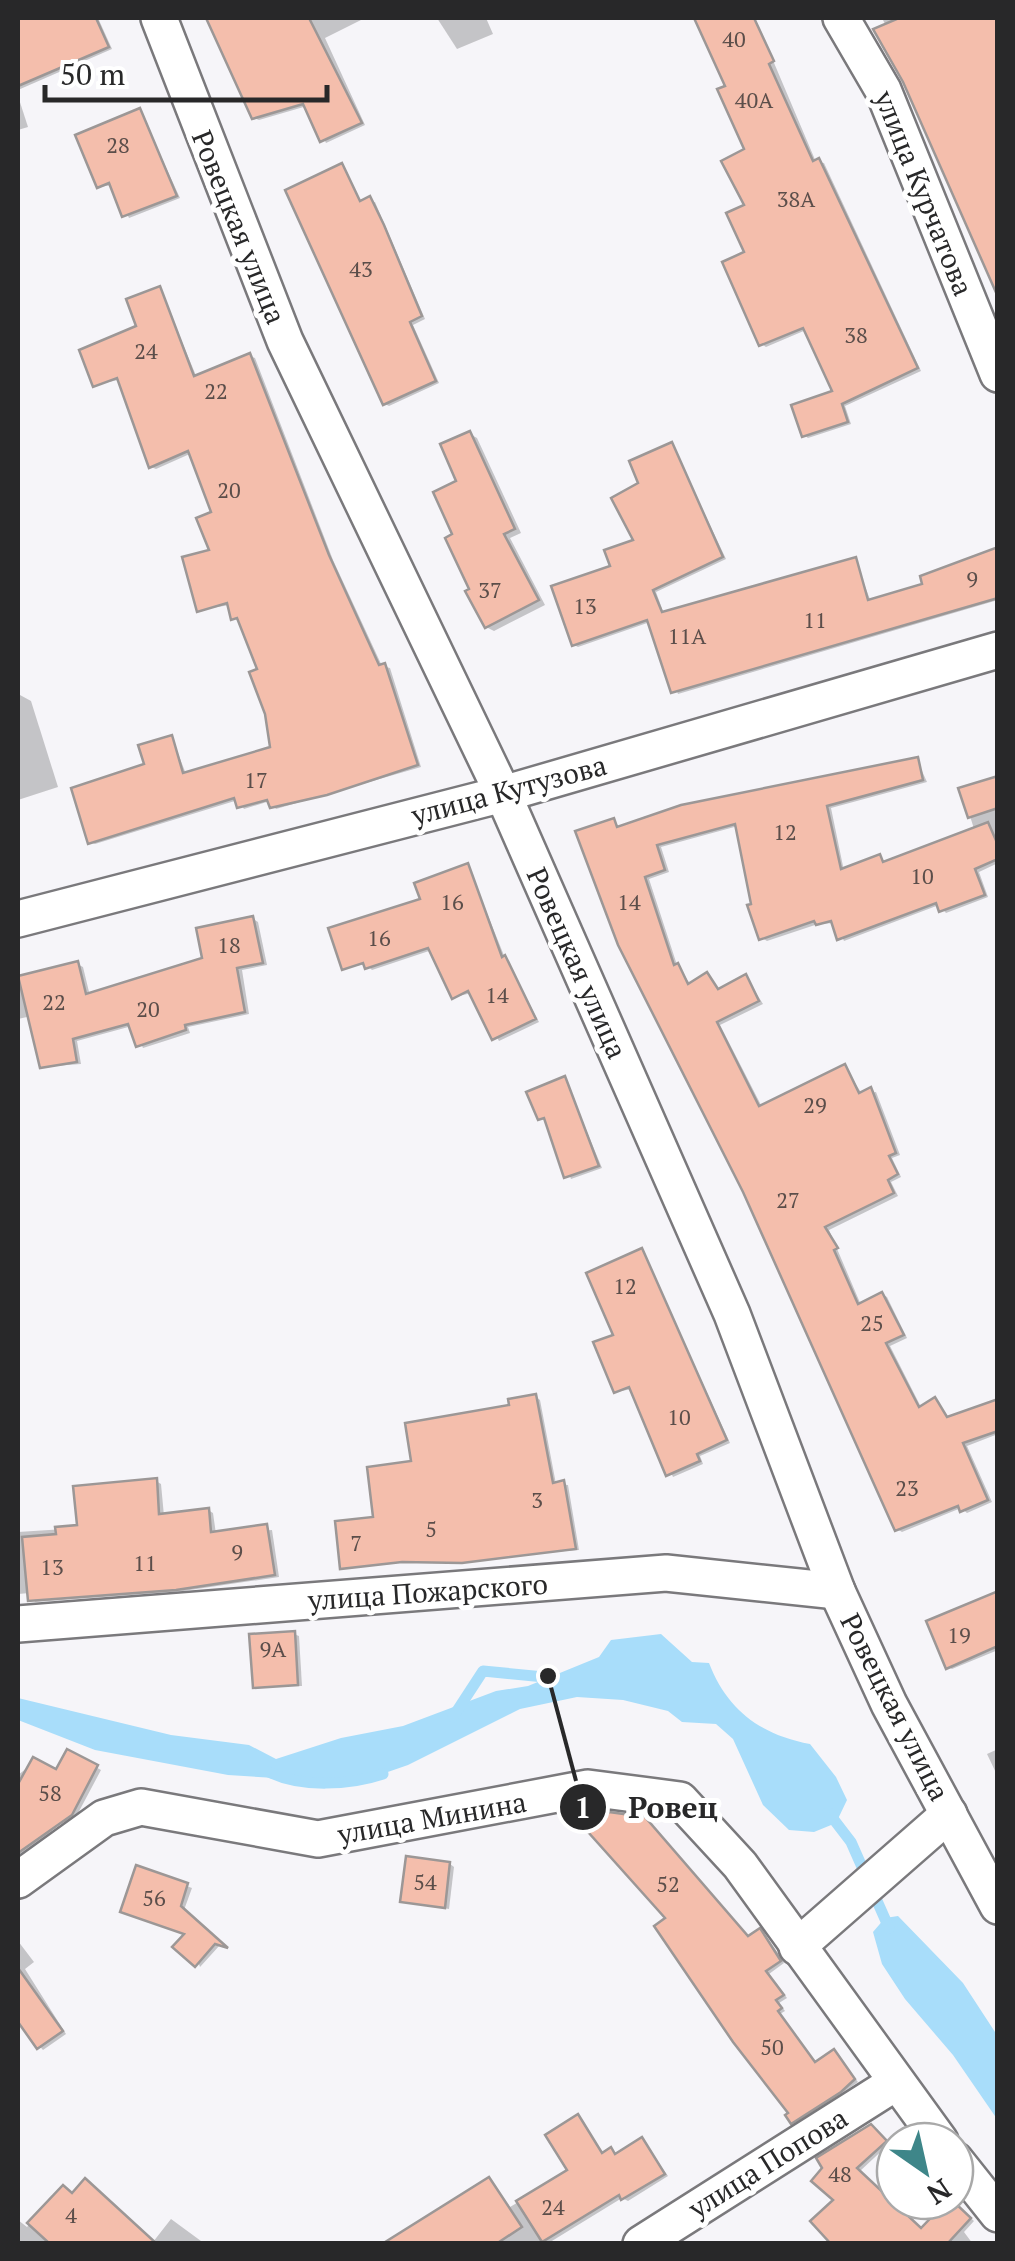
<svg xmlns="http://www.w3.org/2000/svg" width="1015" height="2261" font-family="'PT Serif',serif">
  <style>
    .water { fill: #a8ddfa }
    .shadow { fill: #0003 }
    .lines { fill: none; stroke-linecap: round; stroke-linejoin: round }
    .stream { stroke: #a8ddfa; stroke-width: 11 }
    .building { fill: #f4beac; stroke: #9c9796; stroke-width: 2.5 }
    .street-casing { stroke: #7a797c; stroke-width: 40 }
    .street { stroke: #fff; stroke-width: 35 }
    .labels { text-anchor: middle; stroke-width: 10; stroke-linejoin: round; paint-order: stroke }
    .number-label { font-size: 22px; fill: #5b4e4a }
    .street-label { font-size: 28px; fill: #282829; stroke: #fff }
    .leader { fill: none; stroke: #282829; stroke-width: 4 }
    .callout-dot { fill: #282829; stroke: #fff; stroke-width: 4 }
    .mark-label { font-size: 30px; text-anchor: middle; font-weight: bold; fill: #fff }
    .callout-label { font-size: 30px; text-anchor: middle; font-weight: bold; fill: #282829; stroke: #fff; stroke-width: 10; stroke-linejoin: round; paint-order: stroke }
  </style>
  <rect width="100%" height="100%" fill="#f6f5f9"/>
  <g class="water">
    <path d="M661,1634L692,1662L709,1663C727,1710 761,1735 810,1744L836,1777L847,1800L836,1823L814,1832L789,1830L763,1805L733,1739L716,1724L682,1722L668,1711L623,1700L577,1697L520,1709L408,1765L356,1783L228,1775L95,1750L18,1720V1698L171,1735L249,1745L276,1759L341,1738L403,1726L496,1691L528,1686L599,1657L611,1640Z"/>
    <path d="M898,1916L963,1983L995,2032L997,2119L953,2055L905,1999L882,1964L873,1932L885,1918Z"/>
  </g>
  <g class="shadow">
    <path d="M23,18H98L112,49L18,90V19Z"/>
    <path d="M209,18H365L325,38L365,125L326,143L307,106L259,120L254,118Z"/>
    <path d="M437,18H486L493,34L457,49Z"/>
    <path d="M697,18H755L816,162L824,163L921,371L845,406L851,424L808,438L804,435L835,393L806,330L766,347L761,344L747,253V150L729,87Z"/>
    <path d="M882,18H998V287L886,26Z"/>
    <path d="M18,96L28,127L18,130Z"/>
    <path d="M140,111L180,198L129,218L113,185L99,187Z"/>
    <path d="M342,166L362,203L375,202L425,319L413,325L439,383L389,406L385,404Z"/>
    <path d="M160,289L197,378L250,356L255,358L333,560L382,666L390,668L421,767L276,809L270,801L244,809L238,800L95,844L90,842L172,738L186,774L273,748L260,671L240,620L233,618L230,605L199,610L212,552L214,514L192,453L156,469L151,467L118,380L95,385L140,328Z"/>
    <path d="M470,434L477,438L521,533L510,538L545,605L494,631L486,627L456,536Z"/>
    <path d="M672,445L726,559L656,592L664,614L855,560L871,602L926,585L998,550V600L678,694L650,622L578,647L574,645L613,568L637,542L641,484Z"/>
    <path d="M20,695L31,701L58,787L18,800Z"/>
    <path d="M917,760L927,782L831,808L844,871L879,857L886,864L974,829L962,790L998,778V863L979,872L988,897L946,913L939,905L844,941L835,923L818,924L767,941L762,938L738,826L661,847L669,872L649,879L677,965L691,985L707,975L720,990L746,977L763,1004L720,1025L762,1107L845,1067L862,1094L876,1092L900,1155L892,1158L901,1177L891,1182L898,1196L829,1230L861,1305L882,1294L887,1297L907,1338L890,1346L922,1409L935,1400L949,1418L998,1402V1434L967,1446L992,1502L967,1513L961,1508L902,1532L897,1529L614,821L621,829Z"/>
    <path d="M468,866L505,958L539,1022L499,1041L472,993L454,997L432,950L372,970L366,964L344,968Z"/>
    <path d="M253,919L258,922L267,965L242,970L249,1014L188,1027L190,1033L143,1048L132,1026L77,1041L81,1064L42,1067L36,1028L27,1017L18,1019V981L77,964L83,967L90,996L204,959Z"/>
    <path d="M565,1079L602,1168L571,1179L547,1120L540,1119Z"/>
    <path d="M642,1251L730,1443L700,1456L703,1464L673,1477L632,1389L616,1392V1336Z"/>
    <path d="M536,1397L540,1400L556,1484L568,1485L579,1550L342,1567L413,1463Z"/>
    <path d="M156,1481L161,1484L164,1516L208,1510L213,1513L216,1534L272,1530L279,1577L183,1591L35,1602L30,1593L18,1594V1532L80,1528Z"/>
    <path d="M998,1594V1650L952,1669L948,1667Z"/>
    <path d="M294,1634L299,1636L302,1686H255Z"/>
    <path d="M998,1749V1777L987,1754Z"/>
    <path d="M68,1752L101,1770L76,1817L60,1824L18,1859V1775L36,1761L57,1772Z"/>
    <path d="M649,1822L750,1938L760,1931L764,1934L780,1956L784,1963L769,1974L787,1998L779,2003L785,2011L780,2014L816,2064L834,2052L858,2082L797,2124L669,1918Z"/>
    <path d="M450,1864L454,1867L449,1909L403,1901Z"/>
    <path d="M137,1868L192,1888L184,1910L220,1945L200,1967L188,1934Z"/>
    <path d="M18,1941L34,1962L25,1969L66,2034L43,2050L18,2022Z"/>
    <path d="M578,2116L604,2154L611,2150L618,2156L642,2140L668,2176L628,2201L622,2198L547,2244H399L489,2180L510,2207L570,2171Z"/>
    <path d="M875,2129L889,2144L859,2172L922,2230L955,2204L974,2221L964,2232L973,2244H835L837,2200Z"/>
    <path d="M63,2188L153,2242L171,2219L201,2241L199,2244H18V2220L27,2227Z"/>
  </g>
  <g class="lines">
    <g class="stream">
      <path d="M453,1717L483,1671L565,1679"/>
      <path d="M269,1772C301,1788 350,1785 383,1774"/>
      <path d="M828,1812L851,1842L889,1928"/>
    </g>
  </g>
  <g class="building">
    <path d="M18,18H96L109,47L18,86Z"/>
    <path d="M206,18H309L362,123L320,142L303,104L252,119Z"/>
    <path d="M694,18H754L774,61L769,64L813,161L819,158L918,368L842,404L848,422L802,437L791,405L832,391L803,328L759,346L722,262L744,252L726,213L744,205L721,161L744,149L717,89L725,86Z"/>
    <path d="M899,18H998V297L903,82L873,29Z"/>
    <path d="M140,108L177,196L122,217L109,183L97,188L75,135Z"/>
    <path d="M342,163L360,201L370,196L384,225L422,316L410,322L436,381L383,405L285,190Z"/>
    <path d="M160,286L194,376L250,353L329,555L379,665L385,663L418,765L327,795L270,808L267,800L237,808L234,798L88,844L71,788L144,764L138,745L172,735L183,773L270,747L265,714L249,672L257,669L237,618L231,620L227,603L197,612L182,557L209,550L196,518L211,512L188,451L149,468L117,378L93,387L79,350L136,326L126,299Z"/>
    <path d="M470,431L515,529L504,534L539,600L485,628L465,591L469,589L445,538L452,534L433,492L456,481L440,444Z"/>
    <path d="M672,442L723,557L653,590L662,612L856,557L868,600L922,584L920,576L998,547V598L671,693L647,620L572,646L551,586L610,566L604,550L633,540L611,498L638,483L629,461Z"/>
    <path d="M918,757L923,780L827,806L841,869L880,854L883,862L988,822L998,845V859L975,869L985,895L939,912L936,903L837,940L831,921L816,925L814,921L759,940L747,905L751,904L735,824L657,845L665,870L645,877L674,965L678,963L688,984L707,972L718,989L746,974L759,1001L717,1022L759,1106L845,1064L859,1093L871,1087L896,1153L889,1156L898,1174L888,1180L894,1193L825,1227L838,1248L834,1250L858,1304L882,1292L904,1335L886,1343L919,1407L935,1397L947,1417L998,1399V1431L963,1443L988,1500L960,1512L958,1506L895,1531L743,1192L618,945L575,831L614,818L617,827L681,805Z"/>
    <path d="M998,776V808L968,818L958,788Z"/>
    <path d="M468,863L502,957L505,955L536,1019L492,1040L468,991L452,999L428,948L365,969L363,963L342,970L328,928L420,899L414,883Z"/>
    <path d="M253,916L263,963L237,968L245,1012L185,1025L186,1030L136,1047L128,1024L73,1039L77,1062L40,1068L18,976L78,961L86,994L202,958L196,928Z"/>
    <path d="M565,1076L599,1166L564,1178L544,1118L538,1120L526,1092Z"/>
    <path d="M642,1248L727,1440L697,1454L700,1461L666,1476L629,1387L614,1393L593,1342L613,1335L586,1273Z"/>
    <path d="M536,1394L553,1483L564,1480L576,1549L462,1563L402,1562L340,1569L335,1521L373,1517L367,1467L411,1461L405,1423L509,1405L508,1399Z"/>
    <path d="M157,1478L159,1514L209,1508L211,1532L267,1524L275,1575L176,1590L28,1601L22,1537L56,1534L55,1527L77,1525L73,1486Z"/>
    <path d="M998,1591V1646L946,1669L926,1621Z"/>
    <path d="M295,1631L298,1685L253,1688L249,1634Z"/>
    <path d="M67,1749L98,1765L72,1815L18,1853V1784L33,1757L56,1769Z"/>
    <path d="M609,1812L645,1817L748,1936L760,1928L781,1961L766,1971L784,1995L776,2000L782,2008L778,2011L815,2062L834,2049L855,2079L841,2092L791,2124L785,2115L788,2113L733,2042L654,1926L665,1918L580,1823Z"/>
    <path d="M406,1856L450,1862L445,1908L400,1902Z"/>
    <path d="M136,1865L188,1883L181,1906L228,1948L215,1944L195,1967L172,1947L184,1934L120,1912Z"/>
    <path d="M18,1968L63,2031L37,2049L18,2022Z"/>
    <path d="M578,2114L602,2153L611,2147L615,2154L642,2137L665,2174L621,2200L619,2195L542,2242L516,2201L567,2170L545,2135Z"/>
    <path d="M871,2124L887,2141L857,2168L921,2228L947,2201H953L971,2218L947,2244H831L810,2221L833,2200L811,2181L822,2168L816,2158Z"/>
    <path d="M489,2177L522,2227L496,2244H382Z"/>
    <path d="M85,2178L157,2244H50L27,2223L63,2185L72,2193Z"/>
  </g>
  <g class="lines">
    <g class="street-casing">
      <g id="street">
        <path d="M159,18L285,341L503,794L732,1314L837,1591L889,1704L998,1906"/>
        <path d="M841,18L883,90L998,374"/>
        <path d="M18,919L503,794L998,650"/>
        <path d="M18,1624L666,1573L837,1591"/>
        <path d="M18,1880L104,1818L141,1807L318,1839L588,1788L680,1800L740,1865L940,2141"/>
        <path d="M797,1947L949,1814"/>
        <path d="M955,2160L998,2214"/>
        <path d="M641,2244L895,2083"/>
      </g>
    </g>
    <use href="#street" class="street"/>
  </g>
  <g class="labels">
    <g class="number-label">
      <text x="734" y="47">40</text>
      <text x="754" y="108">40А</text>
      <text x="118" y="153">28</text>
      <text x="796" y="207">38А</text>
      <text x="361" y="277">43</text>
      <text x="856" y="343">38</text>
      <text x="146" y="359">24</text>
      <text x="216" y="399">22</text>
      <text x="229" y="498">20</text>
      <text x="972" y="587">9</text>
      <text x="490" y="598">37</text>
      <text x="585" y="614">13</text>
      <text x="815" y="628">11</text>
      <text x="687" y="644">11А</text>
      <text x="256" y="788">17</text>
      <text x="785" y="840">12</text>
      <text x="922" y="884">10</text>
      <text x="452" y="910">16</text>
      <text x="629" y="910">14</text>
      <text x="379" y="946">16</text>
      <text x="229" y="953">18</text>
      <text x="497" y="1003">14</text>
      <text x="54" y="1010">22</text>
      <text x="148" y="1017">20</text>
      <text x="815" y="1113">29</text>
      <text x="788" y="1208">27</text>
      <text x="625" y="1294">12</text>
      <text x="872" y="1331">25</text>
      <text x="679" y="1425">10</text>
      <text x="907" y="1496">23</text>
      <text x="537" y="1508">3</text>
      <text x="431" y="1537">5</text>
      <text x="356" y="1551">7</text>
      <text x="237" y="1560">9</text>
      <text x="145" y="1571">11</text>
      <text x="52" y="1575">13</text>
      <text x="959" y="1643">19</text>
      <text x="273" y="1657">9А</text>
      <text x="50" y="1801">58</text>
      <text x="425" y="1890">54</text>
      <text x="668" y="1892">52</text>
      <text x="154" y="1906">56</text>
      <text x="772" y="2055">50</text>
      <text x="840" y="2182">48</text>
      <text x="553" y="2215">24</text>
      <text x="71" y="2223">4</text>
    </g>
    <g class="street-label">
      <text transform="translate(924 193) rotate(68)" y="10">улица Курчатова</text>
      <text transform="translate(239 227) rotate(68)" y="10">Ровецкая улица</text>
      <text transform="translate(509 790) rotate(-15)" y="10">улица Кутузова</text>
      <text transform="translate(577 963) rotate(66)" y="10">Ровецкая улица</text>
      <text transform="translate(428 1592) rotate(-4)" y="10">улица Пожарского</text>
      <text transform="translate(895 1707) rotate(63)" y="10">Ровецкая улица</text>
      <text transform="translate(432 1818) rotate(-10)" y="10">улица Минина</text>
      <text transform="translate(768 2163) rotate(-32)" y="10">улица Попова</text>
    </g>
  </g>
  <path class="leader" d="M548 1676L583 1807"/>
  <g class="callout-dot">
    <circle cx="548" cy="1676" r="10"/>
    <circle cx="583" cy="1807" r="25"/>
  </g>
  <g class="mark-label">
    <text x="583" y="1818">1</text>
  </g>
  <g class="callout-label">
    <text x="673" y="1818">Ровец</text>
  </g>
  <rect width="1015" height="2261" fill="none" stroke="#282829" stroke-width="40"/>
  <g transform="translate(925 2171) rotate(146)"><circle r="48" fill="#ffffff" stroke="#a9a9a9" stroke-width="2.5"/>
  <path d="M0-8L18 38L0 25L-18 38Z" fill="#3e8689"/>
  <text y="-15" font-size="28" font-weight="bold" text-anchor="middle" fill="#282829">N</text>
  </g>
  <path d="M45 85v15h282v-15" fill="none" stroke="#282829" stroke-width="5"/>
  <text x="60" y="85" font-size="30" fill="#282829" stroke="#ffffff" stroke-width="8" paint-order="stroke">50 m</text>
</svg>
